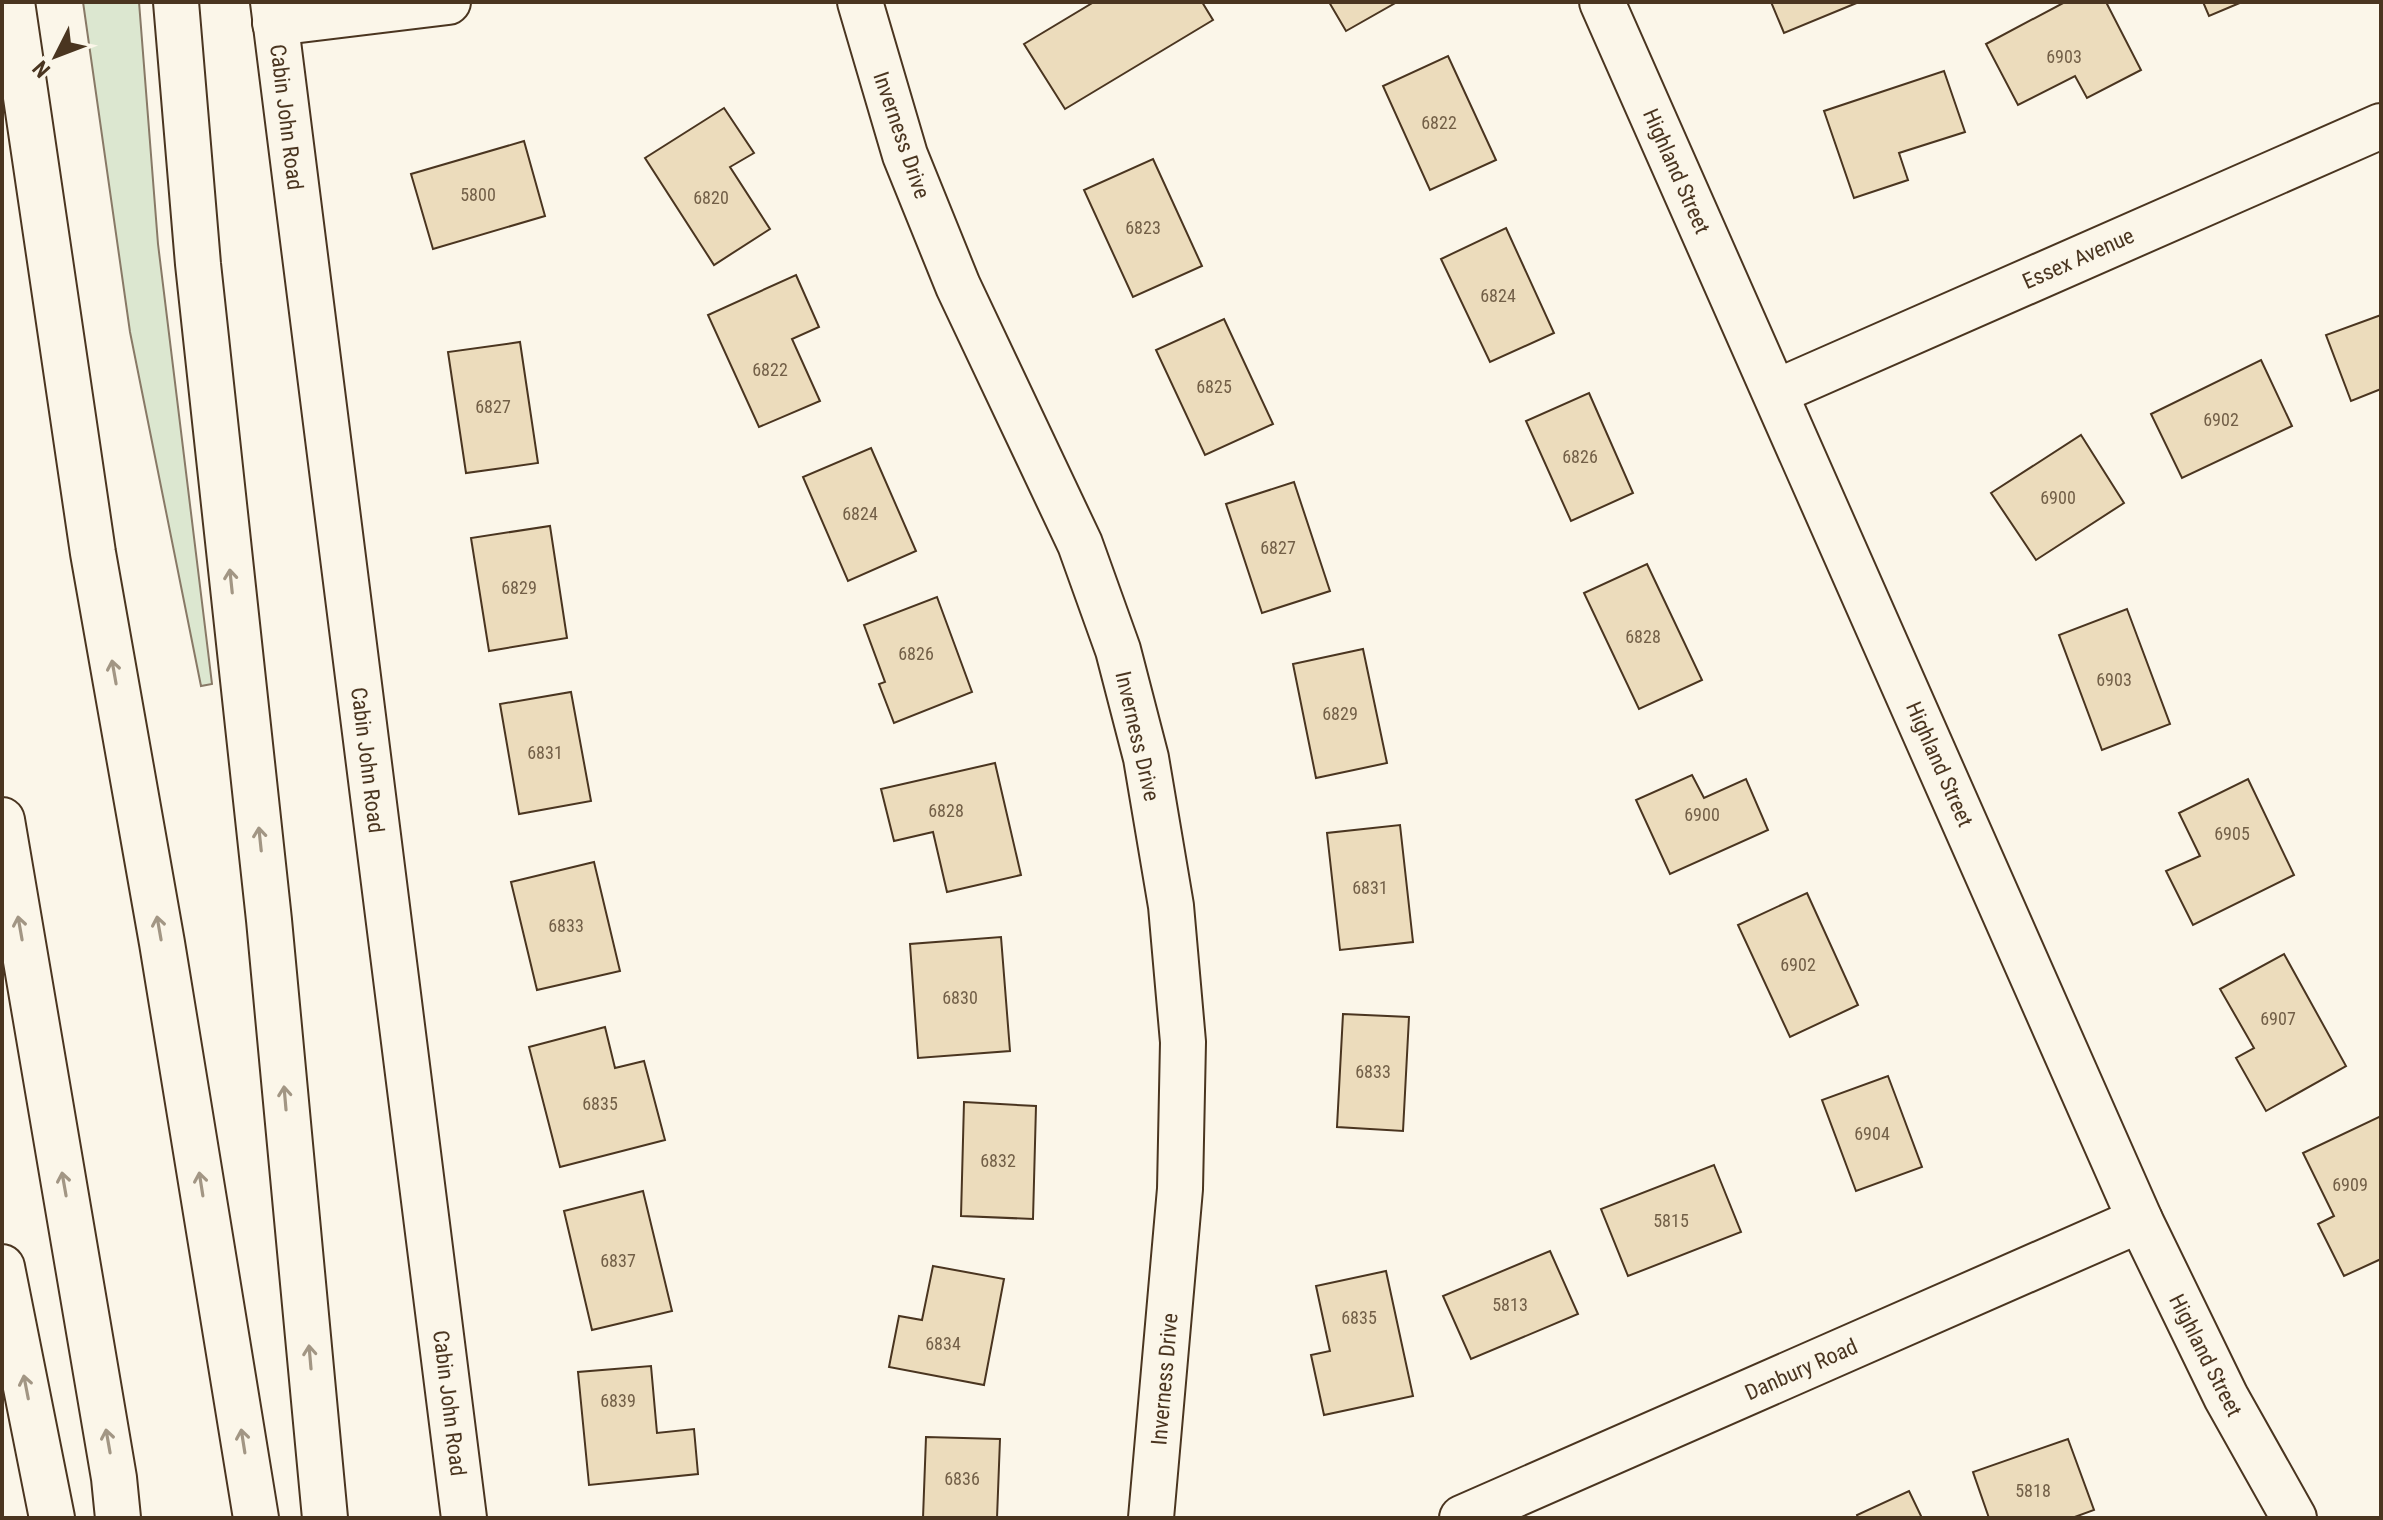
<svg xmlns="http://www.w3.org/2000/svg" width="2383" height="1520" font-family="'Roboto Condensed',sans-serif">
  <style>
    .green { fill: #dce7d0; stroke: #887966; stroke-width: 2 }
    .building { fill: #ecdcbc; stroke: #4a3520; stroke-width: 2 }
    .lines { fill: none; stroke-linecap: round; stroke-linejoin: round }
    .minor-casing { stroke: #4a3520; stroke-width: 48 }
    .motorway-casing { stroke: #4a3520; stroke-width: 48 }
    .minor { stroke: #fbf6e9; stroke-width: 44 }
    .motorway { stroke: #fbf6e9; stroke-width: 44 }
    .oneway { stroke: #a29684 }
    .labels { text-anchor: middle; stroke-width: 6; stroke-linejoin: round; paint-order: stroke }
    .number-label { font-size: 18px; fill: #725f47 }
    .street-label { font-size: 22px; fill: #4a3520; stroke: #fbf6e9 }
  </style>
  <rect width="100%" height="100%" fill="#fbf6e9"/>
  <path class="green" d="M83,2H139L158,244L212,684L201,686L130,332Z"/>
  <g class="building">
    <path d="M1094,2H1202L1213,20L1065,109L1024,44Z"/>
    <path d="M1329,2H1397L1346,31Z"/>
    <path d="M1771,2H1859L1784,33Z"/>
    <path d="M2065,2H2106L2141,70L2087,98L2075,76L2018,105L1986,44Z"/>
    <path d="M2203,2H2242L2209,16Z"/>
    <path d="M1448,56L1496,160L1430,190L1383,86Z"/>
    <path d="M1944,71L1965,132L1899,153L1908,180L1854,198L1824,111Z"/>
    <path d="M724,108L754,153L730,167L770,229L714,265L645,158Z"/>
    <path d="M524,141L545,216L433,249L411,174Z"/>
    <path d="M1153,159L1202,266L1133,297L1084,190Z"/>
    <path d="M1506,228L1554,333L1490,362L1441,259Z"/>
    <path d="M796,275L819,327L792,339L820,401L759,427L708,315Z"/>
    <path d="M2381,315V389L2351,401L2326,335Z"/>
    <path d="M1224,319L1273,424L1205,455L1156,350Z"/>
    <path d="M520,342L538,463L466,473L448,352Z"/>
    <path d="M2261,360L2292,426L2182,478L2151,414Z"/>
    <path d="M1589,393L1633,493L1571,521L1526,421Z"/>
    <path d="M2081,435L2124,503L2036,560L1991,493Z"/>
    <path d="M871,448L916,551L848,581L803,477Z"/>
    <path d="M1294,482L1330,591L1262,613L1226,504Z"/>
    <path d="M550,526L567,638L489,651L471,538Z"/>
    <path d="M1647,564L1702,680L1639,709L1584,593Z"/>
    <path d="M937,597L972,692L894,723L879,684L885,682L864,625Z"/>
    <path d="M2127,609L2170,724L2102,750L2059,635Z"/>
    <path d="M1363,649L1387,763L1316,778L1293,664Z"/>
    <path d="M571,692L591,801L519,814L500,704Z"/>
    <path d="M995,763L1021,875L947,892L933,832L894,841L881,789Z"/>
    <path d="M1692,775L1704,798L1746,779L1768,830L1670,874L1636,800Z"/>
    <path d="M2248,779L2294,875L2193,925L2166,871L2200,856L2179,813Z"/>
    <path d="M1400,825L1413,942L1340,950L1327,833Z"/>
    <path d="M594,862L620,971L537,990L511,882Z"/>
    <path d="M1807,893L1858,1005L1790,1037L1738,925Z"/>
    <path d="M1001,937L1010,1051L918,1058L910,944Z"/>
    <path d="M2284,954L2346,1066L2266,1111L2236,1058L2254,1048L2220,989Z"/>
    <path d="M1343,1014L1409,1017L1403,1131L1337,1127Z"/>
    <path d="M605,1027L615,1068L644,1061L665,1140L560,1167L529,1047Z"/>
    <path d="M1888,1076L1922,1167L1856,1191L1822,1100Z"/>
    <path d="M964,1102L1036,1106L1033,1219L961,1216Z"/>
    <path d="M2381,1116V1259L2344,1276L2318,1224L2334,1216L2303,1153Z"/>
    <path d="M1714,1165L1741,1232L1628,1276L1601,1209Z"/>
    <path d="M643,1191L672,1311L592,1330L564,1211Z"/>
    <path d="M1550,1251L1578,1314L1471,1359L1443,1296Z"/>
    <path d="M933,1266L1004,1279L984,1385L889,1367L899,1316L922,1320Z"/>
    <path d="M1386,1271L1413,1396L1324,1415L1311,1355L1330,1351L1316,1286Z"/>
    <path d="M651,1366L657,1433L694,1429L698,1474L589,1485L578,1372Z"/>
    <path d="M926,1437L1000,1439L997,1518H923Z"/>
    <path d="M2068,1439L2094,1510L2072,1518H1989L1973,1472Z"/>
    <path d="M1909,1491L1922,1518H1858L1857,1515Z"/>
  </g>
  <g class="lines">
    <g class="minor-casing">
      <g id="minor">
        <path d="M273,2L464,1518"/>
        <path d="M860,2L905,155L958,286L1080,544L1118,650L1146,758L1171,906L1183,1042L1180,1189L1151,1518"/>
        <path d="M1602,2L2140,1220L2226,1397L2294,1518"/>
        <path d="M275,23L448,2"/>
        <path d="M1776,392L2381,126"/>
        <path d="M1462,1518L2140,1220"/>
      </g>
    </g>
    <g class="motorway-casing">
      <g id="motorway">
        <path d="M12,2L93,553L162,943L256,1518"/>
        <path d="M176,2L198,264L269,920L325,1518"/>
        <path d="M2,820L114,1478L118,1518"/>
        <path d="M2,1267L52,1518"/>
      </g>
    </g>
    <use href="#minor" class="minor"/>
    <use href="#motorway" class="motorway"/>
  </g>
  <defs><path id="oneway-shaft" d="M-6 0H5M1.5-3L5.5 0L1.5 3" fill="none" stroke-width="1.6" stroke-linecap="round" stroke-linejoin="round" transform="scale(2)"/></defs>
  <g class="oneway">
    <use href="#oneway-shaft" transform="translate(231 581) rotate(-96)"/>
    <use href="#oneway-shaft" transform="translate(114 672) rotate(-100)"/>
    <use href="#oneway-shaft" transform="translate(260 839) rotate(-96)"/>
    <use href="#oneway-shaft" transform="translate(20 928) rotate(-100)"/>
    <use href="#oneway-shaft" transform="translate(159 928) rotate(-100)"/>
    <use href="#oneway-shaft" transform="translate(285 1098) rotate(-95)"/>
    <use href="#oneway-shaft" transform="translate(64 1184) rotate(-100)"/>
    <use href="#oneway-shaft" transform="translate(201 1184) rotate(-99)"/>
    <use href="#oneway-shaft" transform="translate(310 1357) rotate(-95)"/>
    <use href="#oneway-shaft" transform="translate(26 1387) rotate(-101)"/>
    <use href="#oneway-shaft" transform="translate(108 1441) rotate(-100)"/>
    <use href="#oneway-shaft" transform="translate(243 1441) rotate(-99)"/>
  </g>
  <g class="labels">
    <g class="number-label">
      <text x="2064" y="63">6903</text>
      <text x="1439" y="129">6822</text>
      <text x="478" y="201">5800</text>
      <text x="711" y="204">6820</text>
      <text x="1143" y="234">6823</text>
      <text x="1498" y="302">6824</text>
      <text x="770" y="376">6822</text>
      <text x="1214" y="393">6825</text>
      <text x="493" y="413">6827</text>
      <text x="2221" y="426">6902</text>
      <text x="1580" y="463">6826</text>
      <text x="2058" y="504">6900</text>
      <text x="860" y="520">6824</text>
      <text x="1278" y="554">6827</text>
      <text x="519" y="594">6829</text>
      <text x="1643" y="643">6828</text>
      <text x="916" y="660">6826</text>
      <text x="2114" y="686">6903</text>
      <text x="1340" y="720">6829</text>
      <text x="545" y="759">6831</text>
      <text x="946" y="817">6828</text>
      <text x="1702" y="821">6900</text>
      <text x="2232" y="840">6905</text>
      <text x="1370" y="894">6831</text>
      <text x="566" y="932">6833</text>
      <text x="1798" y="971">6902</text>
      <text x="960" y="1004">6830</text>
      <text x="2278" y="1025">6907</text>
      <text x="1373" y="1078">6833</text>
      <text x="600" y="1110">6835</text>
      <text x="1872" y="1140">6904</text>
      <text x="998" y="1167">6832</text>
      <text x="2350" y="1191">6909</text>
      <text x="1671" y="1227">5815</text>
      <text x="618" y="1267">6837</text>
      <text x="1510" y="1311">5813</text>
      <text x="1359" y="1324">6835</text>
      <text x="943" y="1350">6834</text>
      <text x="618" y="1407">6839</text>
      <text x="962" y="1485">6836</text>
      <text x="2033" y="1497">5818</text>
    </g>
    <g class="street-label">
      <text transform="translate(287 117) rotate(83)" y="8">Cabin John Road</text>
      <text transform="translate(902 135) rotate(71)" y="8">Inverness Drive</text>
      <text transform="translate(1677 171) rotate(66)" y="8">Highland Street</text>
      <text transform="translate(2078 258) rotate(-24)" y="8">Essex Avenue</text>
      <text transform="translate(1138 736) rotate(77)" y="8">Inverness Drive</text>
      <text transform="translate(368 760) rotate(83)" y="8">Cabin John Road</text>
      <text transform="translate(1940 764) rotate(66)" y="8">Highland Street</text>
      <text transform="translate(2206 1355) rotate(63)" y="8">Highland Street</text>
      <text transform="translate(1801 1369) rotate(-24)" y="8">Danbury Road</text>
      <text transform="translate(1164 1379) rotate(-85)" y="8">Inverness Drive</text>
      <text transform="translate(450 1403) rotate(83)" y="8">Cabin John Road</text>
    </g>
  </g>
  <rect width="2383" height="1520" fill="none" stroke="#4a3520" stroke-width="8"/>
  <g transform="translate(56 56) rotate(228)" stroke="#fbf6e9" stroke-width="6" paint-order="stroke">
  <path d="M0-6L14 30L0 20L-14 30Z" fill="#4a3520"/>
  <text y="-12" font-size="22" font-weight="bold" text-anchor="middle" fill="#4a3520">N</text>
  </g>
</svg>
